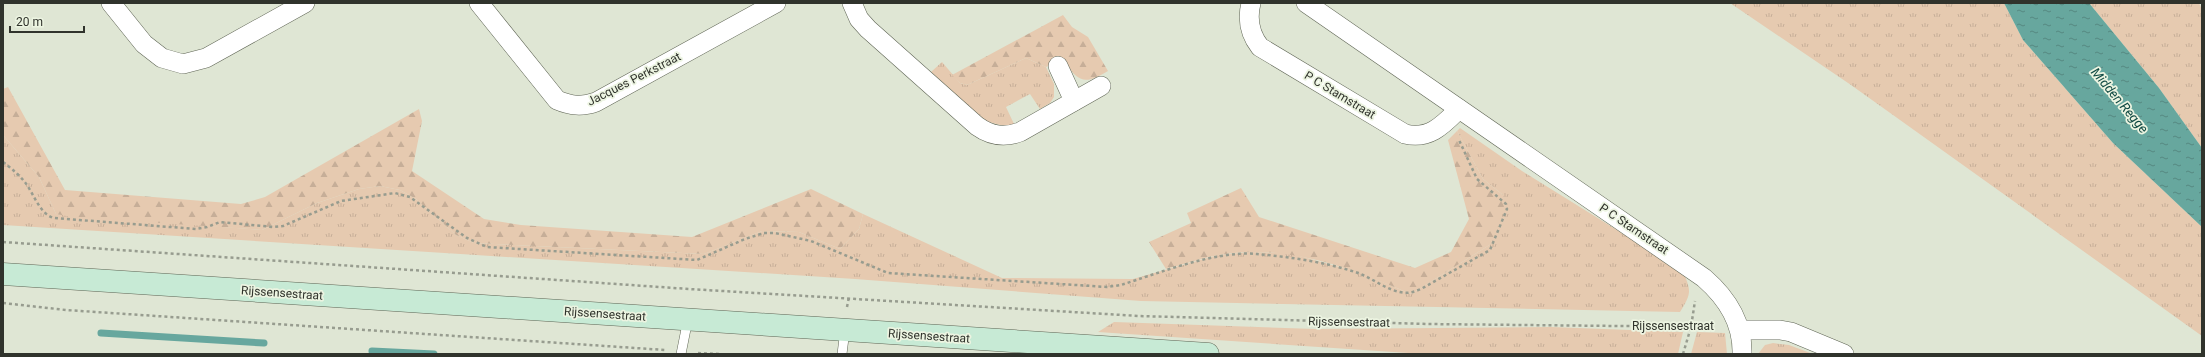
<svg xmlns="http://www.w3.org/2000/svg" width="2205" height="357" font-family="Roboto,sans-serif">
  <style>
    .grass { fill: url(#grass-tufts) }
    .forest { fill: url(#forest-firs) }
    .water { fill: url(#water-ripples) }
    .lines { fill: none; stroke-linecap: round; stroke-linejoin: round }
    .stream { stroke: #67a79e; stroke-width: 7 }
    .service-casing { stroke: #5f6555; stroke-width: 10 }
    .minor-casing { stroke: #5f6555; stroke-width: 20 }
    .secondary-casing { stroke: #5f6555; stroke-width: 23 }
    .path { stroke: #979c8f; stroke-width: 2.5; stroke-dasharray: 3 3; stroke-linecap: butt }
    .service { stroke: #fff; stroke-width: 9 }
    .minor { stroke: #fff; stroke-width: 19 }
    .secondary { stroke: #c7ead5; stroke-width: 22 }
    .labels { text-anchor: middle; stroke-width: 3.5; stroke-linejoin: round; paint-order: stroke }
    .street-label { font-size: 12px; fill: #30332c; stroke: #ecf4e1 }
    .water-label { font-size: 13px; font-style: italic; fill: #104a43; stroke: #ecf4e1 }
  </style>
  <defs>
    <pattern id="grass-tufts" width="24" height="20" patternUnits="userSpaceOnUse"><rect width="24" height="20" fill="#e6cab0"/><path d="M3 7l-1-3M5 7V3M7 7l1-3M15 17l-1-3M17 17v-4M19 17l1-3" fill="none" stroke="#c6ae98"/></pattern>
    <pattern id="forest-firs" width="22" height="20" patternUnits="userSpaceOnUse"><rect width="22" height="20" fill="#e6cab0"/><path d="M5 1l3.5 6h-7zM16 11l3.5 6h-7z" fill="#c6ae98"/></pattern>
    <pattern id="water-ripples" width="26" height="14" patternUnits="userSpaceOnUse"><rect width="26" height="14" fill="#67a79e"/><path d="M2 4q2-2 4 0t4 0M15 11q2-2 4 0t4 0" fill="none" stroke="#558981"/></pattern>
  </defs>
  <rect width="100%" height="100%" fill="#dfe6d4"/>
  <g class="grass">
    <path d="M1730,3H2004L2023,40L2113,143L2202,227V336L1851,85Z"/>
    <path d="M2089,3H2199L2202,10V148L2159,88Z"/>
    <path d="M1026,58L1046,67L1054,84V97L1050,103L1040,109L1030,94L1006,107L1014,124L1004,126L985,121L931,72L942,62L960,83L967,85Z"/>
    <path d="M1460,128L1522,171L1683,271C1691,291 1692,293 1680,312L1141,301L855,279L3,225V135L39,177L56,214L262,230L317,203L359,189L380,186L400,190L416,199L456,235L474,243L704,254L762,231L799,232L840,249L859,229L863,214L1002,278L1133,279L1218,255L1250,252L1289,253L1361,273L1411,294L1491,244L1503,195L1483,179L1457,131Z"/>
    <path d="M1114,322L1316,329L1551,327L1683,332L1678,354H1423L1098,332Z"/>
    <path d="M1697,332L1725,333L1727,354H1691Z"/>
    <path d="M1773,343L1789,345L1813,354H1758L1765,345Z"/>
  </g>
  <g class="forest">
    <path d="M1063,15L1072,27L1088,37L1108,71C1085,85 1078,83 1064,60L1046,67L1026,58L967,85L960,83L952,75Z"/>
    <path d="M8,87L65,190L241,204L265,197L419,109L422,121L412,171L484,219L521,225L692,237L811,189L863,214L859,229L840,249L799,232L762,231L704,254L474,243L456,235L416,199L400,190L380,186L359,189L317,203L262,230L72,217L56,214L39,177L3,135V89Z"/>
    <path d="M1457,131L1483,179L1503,195L1504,209L1491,244L1411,294C1349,268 1288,243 1219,255C1201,258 1183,265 1166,269L1149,242L1191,223L1187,213L1241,188L1259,217L1415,268L1451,252L1469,219L1448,140Z"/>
  </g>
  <path class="water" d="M2004,3H2089L2159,88L2202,148V227L2113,143L2023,40Z"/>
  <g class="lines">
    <g class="stream">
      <path d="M101,333L264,343"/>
      <path d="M372,351L434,354"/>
    </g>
    <g class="service-casing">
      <g id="service">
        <path d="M681,354L688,319"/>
        <path d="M842,354L845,330"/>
      </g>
    </g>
    <g class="minor-casing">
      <g id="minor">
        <path d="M111,3L144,44L162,58L183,64L206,58L305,3"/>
        <path d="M479,3L557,100C571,106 582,107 596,102L776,3"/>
        <path d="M852,3L859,19L868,29L977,126C991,136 1004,138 1020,132L1101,86"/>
        <path d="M1251,3C1247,19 1249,33 1260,47L1405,134C1429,140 1443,125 1459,109"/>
        <path d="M1306,3L1704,278C1727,298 1743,322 1742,354"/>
        <path d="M1058,66L1074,101"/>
        <path d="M1741,330H1780L1791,332L1844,354"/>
      </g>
    </g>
    <g class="secondary-casing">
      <path id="secondary" d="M3,274L1208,354"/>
    </g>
    <g class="path">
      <path d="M3,162C11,168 18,174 24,181C34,193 39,214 54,218L196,229L207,227L220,222L273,227L283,226L341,201L395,193L410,197L467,238L487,247L697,260L745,239L764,233H775L811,241L888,273L1107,287L1121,285C1159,273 1217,250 1257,254C1290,257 1326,262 1358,273C1372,278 1385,289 1400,292C1407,294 1414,292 1421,289L1490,250L1507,209L1506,204L1477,179L1459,140"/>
      <path d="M3,242L689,289L1139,316L1428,324L1714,327"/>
      <path d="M3,303L66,310L665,350"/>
      <path d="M847,307L849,297"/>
      <path d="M698,353L720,354"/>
      <path d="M1683,354L1691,327L1695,301"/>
    </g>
    <use href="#service" class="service"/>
    <use href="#minor" class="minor"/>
    <use href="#secondary" class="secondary"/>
  </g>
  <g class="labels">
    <g class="street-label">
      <text transform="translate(634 79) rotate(-27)" y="4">Jacques Perkstraat</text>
      <text transform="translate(1340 95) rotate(31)" y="4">P C Stamstraat</text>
      <text transform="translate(1634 229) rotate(34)" y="4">P C Stamstraat</text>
      <text transform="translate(282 293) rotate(4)" y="4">Rijssensestraat</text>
      <text transform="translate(605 314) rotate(4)" y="4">Rijssensestraat</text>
      <text transform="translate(1349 322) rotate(1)" y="4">Rijssensestraat</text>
      <text x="1673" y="330">Rijssensestraat</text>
      <text transform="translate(929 336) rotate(4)" y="4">Rijssensestraat</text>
    </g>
    <g class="water-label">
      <text transform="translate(2120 100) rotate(50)" y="5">Midden Regge</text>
    </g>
  </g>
  <rect width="2205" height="357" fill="none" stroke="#30332c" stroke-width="8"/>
  <path d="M10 26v6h74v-6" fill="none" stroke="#30332c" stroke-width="2"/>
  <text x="16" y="26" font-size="12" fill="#30332c" stroke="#ecf4e1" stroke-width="3" paint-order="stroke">20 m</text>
</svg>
